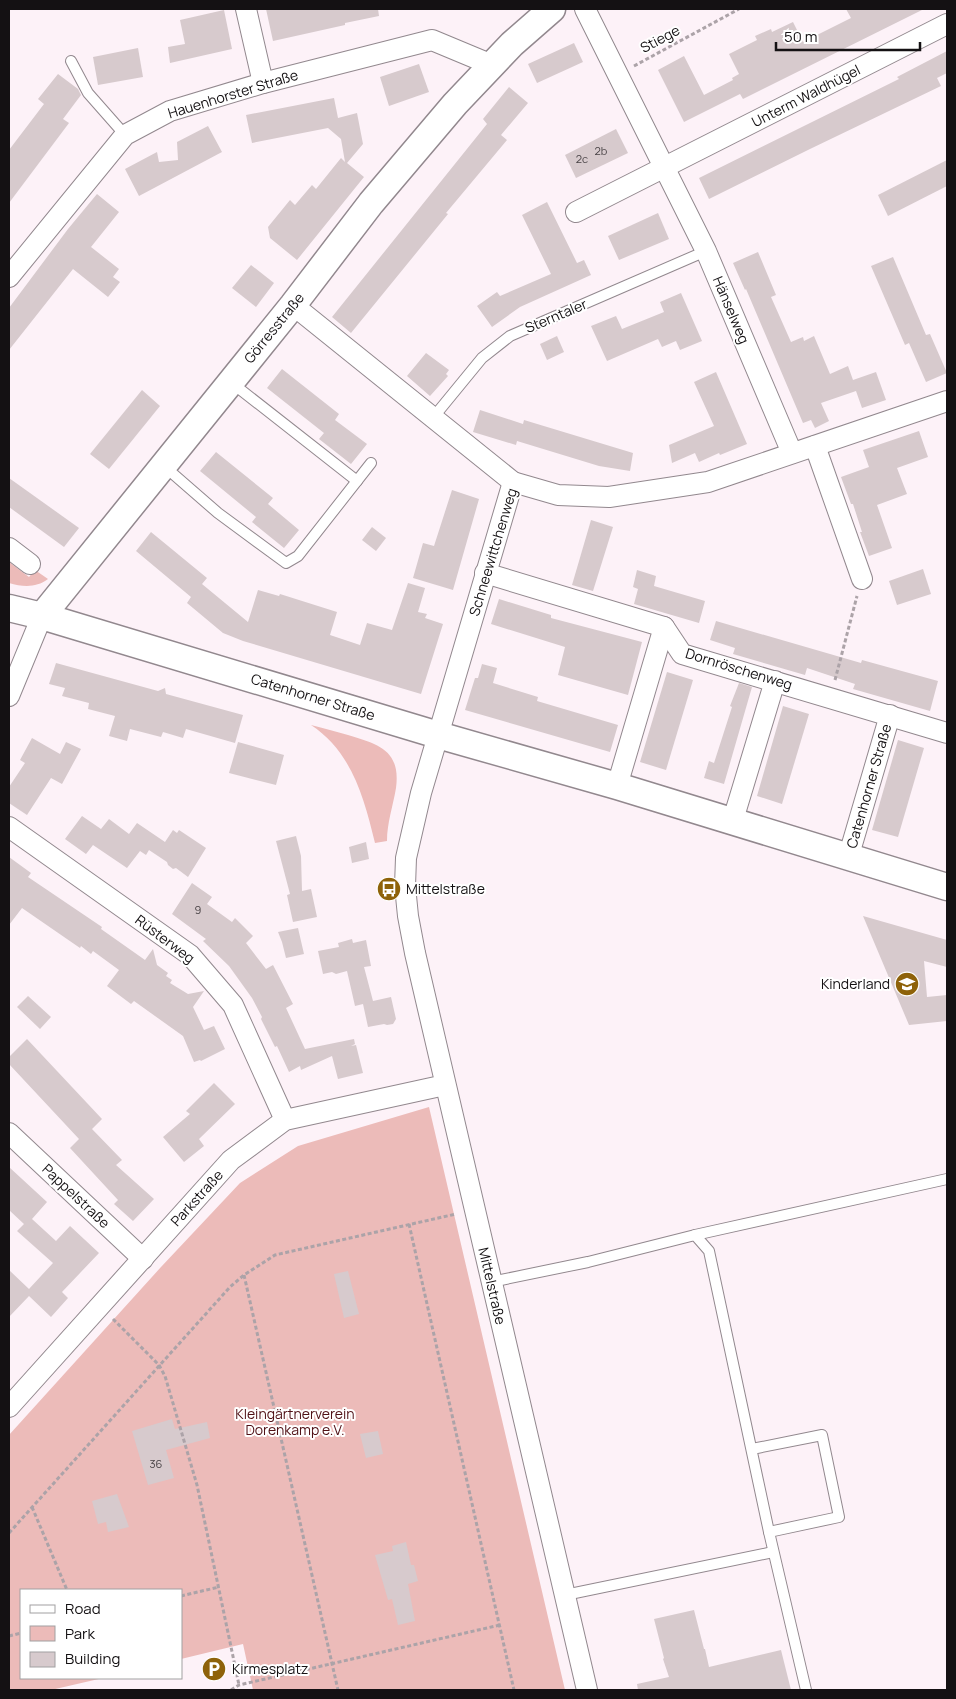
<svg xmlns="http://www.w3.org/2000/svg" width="956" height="1699" font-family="Manrope,sans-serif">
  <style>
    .green { fill: #ecbbb9 }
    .building { fill: #d7cacd }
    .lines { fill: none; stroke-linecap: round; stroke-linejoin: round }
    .service-casing { stroke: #92888e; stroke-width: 12 }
    .minor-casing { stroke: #92888e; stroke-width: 22 }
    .tertiary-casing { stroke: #92888e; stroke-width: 29 }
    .path { stroke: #aca3a8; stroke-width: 3; stroke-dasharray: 4 2.5; stroke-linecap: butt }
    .service { stroke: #fff; stroke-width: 10 }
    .minor { stroke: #fff; stroke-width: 20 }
    .tertiary { stroke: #fff; stroke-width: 26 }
    .labels { text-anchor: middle; stroke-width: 4; stroke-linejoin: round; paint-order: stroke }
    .number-label { font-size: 11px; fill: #453f42 }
    .street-label { font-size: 14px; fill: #141113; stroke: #fff }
    .poi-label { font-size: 14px; fill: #141113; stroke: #fff; text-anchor: start }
    .park-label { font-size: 14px; fill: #501116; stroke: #fff }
  </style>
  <rect width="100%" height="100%" fill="#fdf2f8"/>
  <g class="green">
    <path d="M9,562L29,577L35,570L48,579C36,588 23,587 9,583Z"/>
    <path d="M311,725C324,728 336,732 348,735C378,744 401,750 396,788C393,806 387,823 387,841L375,843C364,798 352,752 311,725Z"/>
    <path d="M429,1107L565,1690H253L243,1644L181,1659V1590H21V1678H103L51,1690H9V1435L161,1267L240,1183L298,1146Z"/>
  </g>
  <g class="building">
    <path d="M266,9H378L379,16L345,23V25L273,41Z"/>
    <path d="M846,9H924L743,99L740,94L684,122L658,70L684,56L704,95L733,80L732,78L739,74L729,54L757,40L755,36L771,29L772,32L793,22L803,42L851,18Z"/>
    <path d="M224,10L232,49L170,63L168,47L185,44L180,20Z"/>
    <path d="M574,43L583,62L537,83L528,64Z"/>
    <path d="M138,48L143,77L98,85L93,57Z"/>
    <path d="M947,51V73L937,78L941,86L810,149L709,199L699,178L899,79L897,77Z"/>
    <path d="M419,64L429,92L389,106L380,77Z"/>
    <path d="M58,74L78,89L81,95L63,119L69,123L9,203V150L44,104L38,99Z"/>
    <path d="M509,87L528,103L501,135L507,140L446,213L448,214L351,333L332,317L487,124L483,119Z"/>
    <path d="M334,98L338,118L357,113L363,144L347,163L364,177L297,260L270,238L268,227L290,200L295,205L312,185L316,189L341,158L345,162L341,139L328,128L252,143L246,115Z"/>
    <path d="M208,126L222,152L139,196L125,169L157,152L159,162L178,160L177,142Z"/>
    <path d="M616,129L628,153L576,178L565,155Z"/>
    <path d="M947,160V186L888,216L878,195Z"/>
    <path d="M97,194L119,212L91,247L119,269L113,277L120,282L108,297L73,269L9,350V308L68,229Z"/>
    <path d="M547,202L577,263L584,260L591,275L520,307L492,327L477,306L497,292L500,296L551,274L522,215Z"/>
    <path d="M658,213L669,239L619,260L608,236Z"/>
    <path d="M758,252L776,295L771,297L791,342L803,337L804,341L814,336L830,374L848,366L853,380L876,372L886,400L862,408L856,391L821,403L829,421L815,428L811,420L803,423L746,289L745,290L733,263Z"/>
    <path d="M893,257L926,335L930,334L947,373L926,382L909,343L905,345L871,266Z"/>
    <path d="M251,265L274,283L256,307L232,288Z"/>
    <path d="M681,293L702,341L680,350L676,341L662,347L658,339L607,361L591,326L616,316L622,329L664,312L660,302Z"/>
    <path d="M557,336L564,352L547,360L540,344Z"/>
    <path d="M426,353L449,370L446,374L448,376L430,396L407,376Z"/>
    <path d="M282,369L339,414L335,420L367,444L351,464L319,439L324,433L267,388Z"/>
    <path d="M716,372L747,444L720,455L719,453L699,462L695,453L672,463L669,445L714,426L694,382Z"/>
    <path d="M142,390L160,406L109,469L90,454Z"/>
    <path d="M480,410L523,424L524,420L633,453L630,471L599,466L517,441L516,445L473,432Z"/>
    <path d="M919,431L928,457L897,468L907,494L877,505L892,548L869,556L860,532H862L853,504H851L841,477L869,467L863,450Z"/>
    <path d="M216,452L273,498L268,504L299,530L284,548L252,522L256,517L200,471Z"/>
    <path d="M9,478L79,528L64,547L9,507Z"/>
    <path d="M452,490L479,499L453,590L413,578L423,543L434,546Z"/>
    <path d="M591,520L613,527L593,591L572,585Z"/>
    <path d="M372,527L386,538L376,551L362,540Z"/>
    <path d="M151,532L207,578L202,584L248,622L258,590L279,596L280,594L337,612L330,635L360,645L367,623L392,630L408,583L425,588L418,612L427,614L425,618L443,624L421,694L243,641L223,633L187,603L191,597L136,551Z"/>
    <path d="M923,569L931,594L897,605L889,581Z"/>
    <path d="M637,570L656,576L654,586L705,601L699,623L634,604L638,589L633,587Z"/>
    <path d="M499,599L551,615V618L642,642L628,695L558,675L565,647L491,624Z"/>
    <path d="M716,621L861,663L862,660L938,681L930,711L853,689L855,684L807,668L805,675L733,654L735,648L710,640Z"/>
    <path d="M56,663L158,691L165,688L166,694L243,715L235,743L186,729L183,738L163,732L161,737L130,729L127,741L109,736L115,716L88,709L89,703L62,696L65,688L49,684Z"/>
    <path d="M482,664L497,668L493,683L538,697L537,701L618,725L610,752L465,710L475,678H478Z"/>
    <path d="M667,672L693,680L666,770L640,762Z"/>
    <path d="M739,683L752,687L724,784L704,778L709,761L714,763L732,707L730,706Z"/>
    <path d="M783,706L809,714L782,804L757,796Z"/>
    <path d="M32,738L60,754L66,742L81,749L62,784L51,778L27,815L9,803V787L25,763L20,760Z"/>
    <path d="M898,740L924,748L898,837L872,830Z"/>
    <path d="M238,742L284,755L276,785L229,773Z"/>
    <path d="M82,816L101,829L109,819L129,834L137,823L165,842L173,830L177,833L179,830L206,848L188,877L176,868L173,869L168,865L167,862L149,850L146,855L140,851L127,868L93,845L86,854L65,839Z"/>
    <path d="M296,836L301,856L302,891L311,889L317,917L293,922L287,895L290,894L276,841Z"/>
    <path d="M366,842L369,859L352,863L349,847Z"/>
    <path d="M9,857L31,873L28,877L102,927L101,929L145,960L153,949L157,965L168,973L166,976L172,980L170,983L188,994L204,991L193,1007L204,1030L214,1026L225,1049L201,1061L200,1060L194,1062L183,1036L134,1001L131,1004L107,986L119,970L93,951L91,954L81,946L80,948L22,908L9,925Z"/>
    <path d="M192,883L212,897L207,904L232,922L235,918L253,936L246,943L266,969L273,965L293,1004L286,1008L305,1049L354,1039L355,1044L351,1046L356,1045L363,1073L338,1079L332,1056L301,1070L300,1066L289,1072L277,1046L275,1047L261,1019L262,1017L252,998L229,966L203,941L206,939L172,914Z"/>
    <path d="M863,916L947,940V967L924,961L927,997L947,995V1021L909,1025Z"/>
    <path d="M298,928L304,954L286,958L282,942L278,932Z"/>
    <path d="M352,939L353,943L366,940L371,966L364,967L373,1001L391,997L396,1019L393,1024L387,1025L384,1024L368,1027L363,1004L355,1006L347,971L336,974L332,972L323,974L318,951L339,947L338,943Z"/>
    <path d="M28,996L51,1017L40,1029L17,1007Z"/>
    <path d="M27,1039L102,1119L92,1129L122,1160L116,1165L154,1199L133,1221L114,1204L118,1200L70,1148L79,1139L9,1064V1057Z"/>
    <path d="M214,1083L235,1104L199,1139L204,1146L184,1162L163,1137L190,1114L186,1111Z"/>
    <path d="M9,1167L47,1202L32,1219L56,1241L70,1226L99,1253L62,1292L68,1298L51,1317L29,1296L9,1317V1270L29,1289L53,1263L17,1231L24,1224L9,1210Z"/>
    <path d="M348,1271L359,1314L344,1318L334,1274Z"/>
    <path d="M172,1419L175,1429L207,1422L210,1438L166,1450L174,1478L148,1485L132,1431Z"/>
    <path d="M378,1431L383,1454L366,1458L360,1434Z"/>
    <path d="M117,1494L129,1527L108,1532L106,1522L98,1524L92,1501Z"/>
    <path d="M406,1542L411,1565H414L418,1581L408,1584L415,1621L398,1625L392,1599L388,1600L375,1555L393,1551L392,1546Z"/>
    <path d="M694,1610L704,1649H705L709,1667L781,1650L791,1690H638L637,1684L669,1677L663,1659L664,1658L654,1619Z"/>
  </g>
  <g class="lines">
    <g class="service-casing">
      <g id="service">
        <path d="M71,61L88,93L125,135"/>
        <path d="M232,383L357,481"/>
        <path d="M432,419L482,358L510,336L706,251"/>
        <path d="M164,466L218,513L286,563L298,556L371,463"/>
        <path d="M695,1235L947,1179"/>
        <path d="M491,1282L588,1262L695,1235L709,1251L769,1532L839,1517L822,1435L752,1449"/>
        <path d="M769,1532L806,1690"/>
        <path d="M565,1595L773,1552"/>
      </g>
    </g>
    <g class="minor-casing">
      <g id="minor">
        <path d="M246,9L263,83"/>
        <path d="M585,9L706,251L792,453"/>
        <path d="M576,212L947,24"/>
        <path d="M9,277L125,135L170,111L263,83L432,40L492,65"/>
        <path d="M293,305L513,482"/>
        <path d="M815,446L862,579"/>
        <path d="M9,548L30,564"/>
        <path d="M485,573L664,627L682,654L947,733"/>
        <path d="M9,696L42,616"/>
        <path d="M617,786L664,627"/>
        <path d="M732,823L775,681"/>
        <path d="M9,827L190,955L233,1005L285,1120"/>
        <path d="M848,858L890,715"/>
        <path d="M9,1133L143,1259"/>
        <path d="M9,1407L231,1160L285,1120L445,1085"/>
        <path d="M587,1690L415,953L408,916L405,886L406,858L421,793L513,482L558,495L609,497L708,482L947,401"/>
      </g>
    </g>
    <g class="tertiary-casing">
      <g id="tertiary">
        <path d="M9,608L42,616L438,735L617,786L947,887"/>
        <path d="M42,616L293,305L371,203L455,104L512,44L552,9"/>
      </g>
    </g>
    <g class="path">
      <path d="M634,66L739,9"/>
      <path d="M835,680L857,596"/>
      <path d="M409,1224L514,1690"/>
      <path d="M244,1275L338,1690"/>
      <path d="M113,1319L159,1365L165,1376L197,1485L239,1685"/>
      <path d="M32,1507L67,1590"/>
      <path d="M9,1533L230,1287L244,1275L275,1255L456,1214"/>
      <path d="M181,1596L219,1587"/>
      <path d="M9,1636L21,1633"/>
      <path d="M231,1690L239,1685L500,1625"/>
    </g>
    <use href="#service" class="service"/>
    <use href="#minor" class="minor"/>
    <use href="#tertiary" class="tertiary"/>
  </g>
  <defs>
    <g id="bus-disc" transform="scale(1.25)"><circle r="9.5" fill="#8e6209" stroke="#fff"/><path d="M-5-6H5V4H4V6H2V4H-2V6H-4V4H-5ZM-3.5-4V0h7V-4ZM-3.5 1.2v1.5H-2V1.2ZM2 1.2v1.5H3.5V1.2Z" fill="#fff"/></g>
    <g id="school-disc" transform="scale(1.25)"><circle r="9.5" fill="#8e6209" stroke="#fff"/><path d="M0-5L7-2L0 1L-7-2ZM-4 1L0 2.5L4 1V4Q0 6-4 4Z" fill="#fff"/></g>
    <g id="parking-disc" transform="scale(1.25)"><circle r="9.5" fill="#8e6209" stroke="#fff"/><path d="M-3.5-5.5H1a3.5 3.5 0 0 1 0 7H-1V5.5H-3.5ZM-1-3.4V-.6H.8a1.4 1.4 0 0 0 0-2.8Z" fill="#fff"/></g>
  </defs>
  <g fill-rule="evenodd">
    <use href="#bus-disc" x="389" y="889"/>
    <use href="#school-disc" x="907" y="984"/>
    <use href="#parking-disc" x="214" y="1669"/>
  </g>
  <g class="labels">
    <g class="number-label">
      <text x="601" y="155">2b</text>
      <text x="582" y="163">2c</text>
      <text x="198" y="914">9</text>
      <text x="156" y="1468">36</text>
    </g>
    <g class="street-label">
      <text transform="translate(660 39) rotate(-28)" y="5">Stiege</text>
      <text transform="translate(233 94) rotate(-17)" y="5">Hauenhorster Straße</text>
      <text transform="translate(806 96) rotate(-27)" y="5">Unterm Waldhügel</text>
      <text transform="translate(731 310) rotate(67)" y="5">Hänselweg</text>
      <text transform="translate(556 316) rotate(-23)" y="5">Sterntaler</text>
      <text transform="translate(274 328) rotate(-51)" y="5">Görresstraße</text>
      <text transform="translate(493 552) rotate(-73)" y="5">Schneewittchenweg</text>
      <text transform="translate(739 669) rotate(17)" y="5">Dornröschenweg</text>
      <text transform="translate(313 697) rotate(17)" y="5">Catenhorner Straße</text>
      <text transform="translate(869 786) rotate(-74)" y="5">Catenhorner Straße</text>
      <text transform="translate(165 939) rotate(37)" y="5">Rüsterweg</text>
      <text transform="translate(76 1196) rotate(43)" y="5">Pappelstraße</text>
      <text transform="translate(197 1198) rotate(-48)" y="5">Parkstraße</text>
      <text transform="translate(492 1286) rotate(77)" y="5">Mittelstraße</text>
    </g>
    <g class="poi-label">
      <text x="406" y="894">Mittelstraße</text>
      <text x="890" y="989" text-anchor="end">Kinderland</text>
      <text x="232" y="1674">Kirmesplatz</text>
    </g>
    <g class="park-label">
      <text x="295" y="1419">Kleingärtnerverein<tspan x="295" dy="16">Dorenkamp e.V.</tspan></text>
    </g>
  </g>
  <rect width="956" height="1699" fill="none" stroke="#141113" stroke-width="20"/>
  <rect x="20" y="1589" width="162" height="90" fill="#ffffff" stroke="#a1a0a1"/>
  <rect x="30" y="1605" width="25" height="8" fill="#ffffff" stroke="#a1a0a1"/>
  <text x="65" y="1614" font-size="15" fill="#141113">Road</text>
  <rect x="30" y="1626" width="25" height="15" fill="#ecbbb9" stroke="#a1a0a1"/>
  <text x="65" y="1639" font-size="15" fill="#141113">Park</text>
  <rect x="30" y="1652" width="25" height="15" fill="#d7cacd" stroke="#a1a0a1"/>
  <text x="65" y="1664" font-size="15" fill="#141113">Building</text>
  <path d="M776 42v8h144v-8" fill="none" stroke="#141113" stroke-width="2.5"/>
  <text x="784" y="42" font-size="15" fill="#141113" stroke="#ffffff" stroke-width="4" paint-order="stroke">50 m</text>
</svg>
